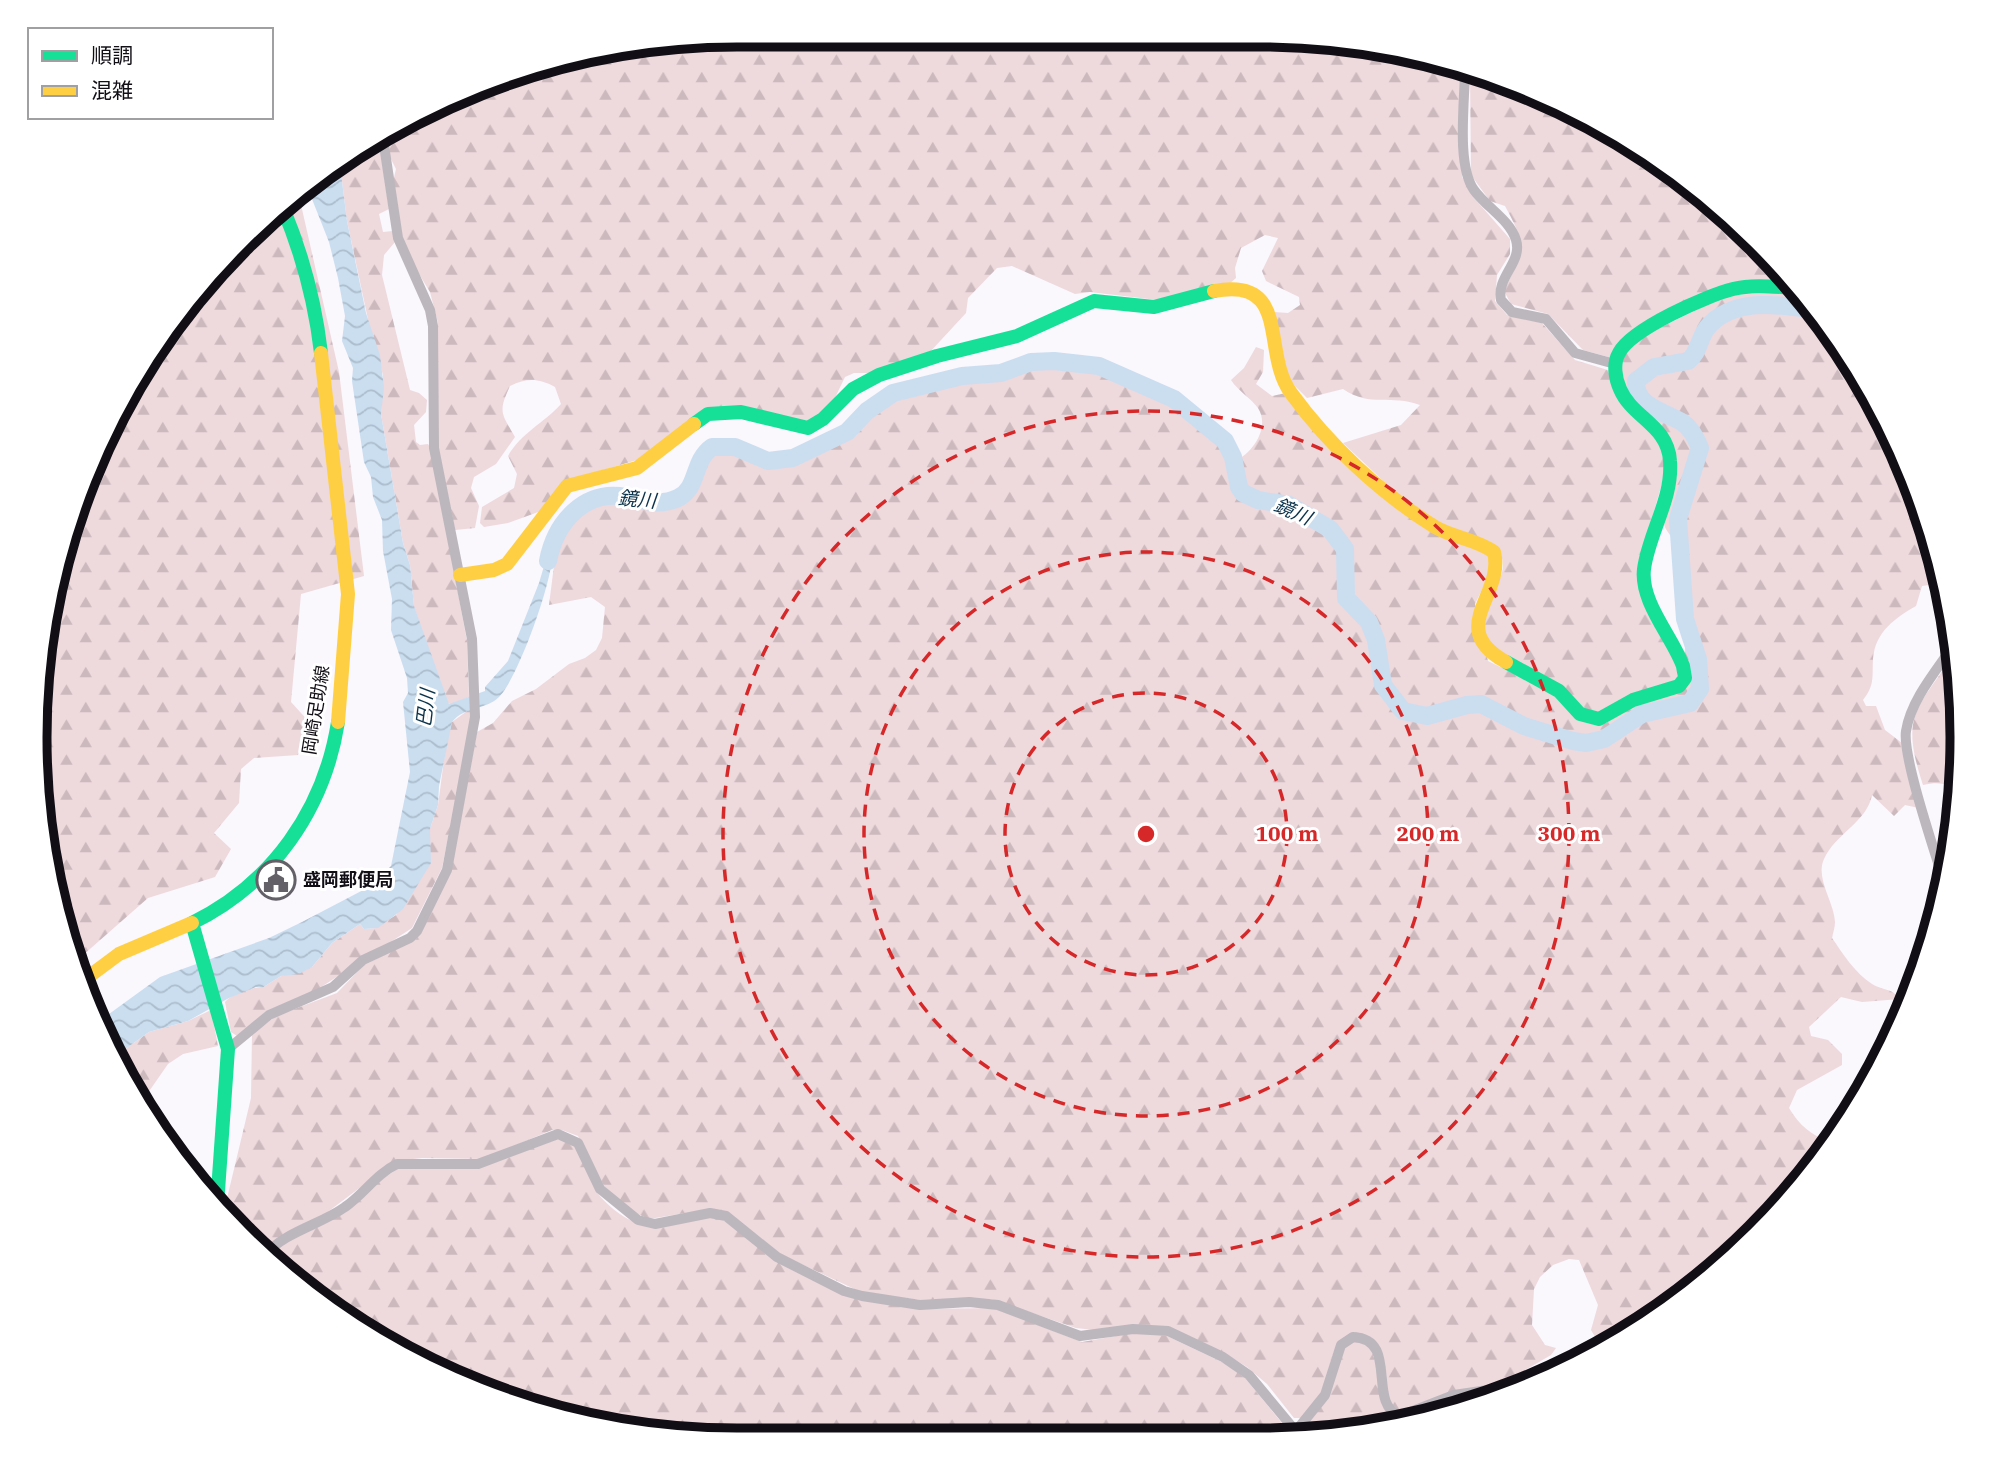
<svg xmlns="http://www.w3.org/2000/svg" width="1997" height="1475" font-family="'IBM Plex Serif','Noto Sans JP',serif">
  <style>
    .forest { fill: url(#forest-firs) }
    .water { fill: url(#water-waves) }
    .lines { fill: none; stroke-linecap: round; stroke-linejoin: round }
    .river { stroke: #cadef0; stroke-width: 18 }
    .street { stroke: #bcb7bc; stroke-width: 10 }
    .fast { stroke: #16e098; stroke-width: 14 }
    .slow { stroke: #ffcf43; stroke-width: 14 }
    .ring { fill: none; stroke: #d62828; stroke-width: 3.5; stroke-dasharray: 12 9 }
    .labels { text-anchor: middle; stroke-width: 6; stroke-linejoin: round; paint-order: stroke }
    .street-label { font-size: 18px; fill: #120e16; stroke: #fff }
    .poi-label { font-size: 18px; font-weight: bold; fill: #120e16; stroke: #fff; text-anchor: start }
    .water-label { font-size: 19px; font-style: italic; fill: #0a324a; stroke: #fff }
    .rim { fill: none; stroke: #120e16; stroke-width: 9 }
    .centre { fill: #d62828; stroke: #fff; stroke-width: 3.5 }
    .ring-label { font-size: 21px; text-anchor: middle; font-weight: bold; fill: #d62828; stroke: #fff; stroke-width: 6; stroke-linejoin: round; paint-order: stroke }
  </style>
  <defs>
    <pattern id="forest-firs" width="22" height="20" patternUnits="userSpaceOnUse" patternTransform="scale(1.75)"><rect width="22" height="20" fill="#eed9dd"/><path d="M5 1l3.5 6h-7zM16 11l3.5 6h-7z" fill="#cbb9bd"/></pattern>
    <pattern id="water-waves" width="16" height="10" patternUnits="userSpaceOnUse" patternTransform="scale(1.75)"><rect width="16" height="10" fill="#cadef0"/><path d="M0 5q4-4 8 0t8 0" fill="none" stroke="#acbdcd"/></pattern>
  </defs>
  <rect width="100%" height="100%" fill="#faf7fd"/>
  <g class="forest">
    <path d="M738,35L1305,36L1441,59L1461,67L1462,177L1474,198L1510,239V254L1497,275L1495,301L1507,315L1542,323L1575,360L1611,371L1662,445L1665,473L1640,560L1677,664V679L1605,713L1582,710L1497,651C1457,609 1514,587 1501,555L1448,529L1410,506L1343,443L1401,425L1420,405C1391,394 1371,408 1343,389L1307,398L1288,379L1274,312L1288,313L1300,305L1299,297L1266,281L1262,271L1278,238L1265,235L1241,248L1235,268L1236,278L1229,284L1166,301L1090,292L1075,294L1012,266L997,268L968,298L966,313L929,353L877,373H854L845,377L831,406L813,421L800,422L720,407L647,457L566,481L541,511L508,523L484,527L480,523L482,507L514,488L517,474L508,456C521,433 544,423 561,404L555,387C538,378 527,378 510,386C498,412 501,413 515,437L496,464L474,477L471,488L479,506L475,528L455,530L438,446V323L430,292L404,249L392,186L396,169L387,151L385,130L555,59Z"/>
    <path d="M1470,70C1503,82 1539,92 1571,108C1655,149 1732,213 1794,283L1726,286L1612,358L1583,350L1548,314L1511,304L1504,291C1524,248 1529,250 1505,206L1490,201L1471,175Z"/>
    <path d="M378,135L389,209L379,214L383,232L393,231L395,242L384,255L382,275L410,390L419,393L427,400L426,412L414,425L416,442L420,445L428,444L431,449L467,641L469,697L451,705L446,701L414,607L410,565L403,543L381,414L383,375L369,324L347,221L340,165Z"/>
    <path d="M299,196L339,372L364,576L301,594L291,702L311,724L298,755L254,758L241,769L239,803L214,833L231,849L215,877L148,898L74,963L59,919L37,784L48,601L108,426L154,347L240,241Z"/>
    <path d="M1801,292L1817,310L1890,427L1934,544L1935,563L1943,583L1922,586L1916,606C1895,618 1875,632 1873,659C1872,677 1875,685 1863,700L1866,706H1876L1885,730L1902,743L1919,808L1905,805L1894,816L1872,795C1867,822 1835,834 1824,859C1815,878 1834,902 1835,922C1835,927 1833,933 1832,938C1843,954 1855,973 1872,984C1884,991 1892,988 1900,999L1862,1002L1841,997L1809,1027L1811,1036L1828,1040L1842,1054V1065L1797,1090L1789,1108C1799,1125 1811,1135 1830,1142L1787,1201L1687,1295L1600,1345L1591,1330L1598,1305L1579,1260L1569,1259L1553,1265L1540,1277L1534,1289L1532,1325L1545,1345L1556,1348L1551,1355L1503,1383L1401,1414L1388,1400L1386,1371L1379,1349L1350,1335C1329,1344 1331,1371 1323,1390C1318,1400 1308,1409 1301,1418H1294L1267,1384L1247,1367L1221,1351L1162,1326L1094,1330L1076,1328L991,1299L921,1300L863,1293L782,1255L728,1212L710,1209L649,1219L631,1211L604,1186L578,1136L562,1130H552L482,1159L422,1158L395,1161L321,1217L269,1244L262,1252L224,1211L251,1098L252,1034L276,1016L337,993L364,965L416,939L451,872L477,732L493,723L512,701L536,689L569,664L585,658L596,650L602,638L605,607L591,597L549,605L558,534L571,518L587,507L606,499H622L651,508L668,506L692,496L702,464L714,451C742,442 758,475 795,462C819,453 850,440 869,421C878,412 880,400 894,395C902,391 958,378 966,378C975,378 984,379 993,377C1010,374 1026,363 1043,363C1100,362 1210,407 1232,462C1251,456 1271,428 1258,408C1251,398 1238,391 1231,380L1244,368L1256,347L1264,350L1263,372L1256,384L1272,396L1286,393L1364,478L1491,558V571L1475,604L1488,661L1557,695L1598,724L1606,723L1627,709L1682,691C1682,651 1696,595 1684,558C1681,547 1669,536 1664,525L1676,467L1622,380V360L1635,340L1727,295Z"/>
    <path d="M1954,654L1961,692L1957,794C1948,782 1938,782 1923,785C1900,715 1916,711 1954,654Z"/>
    <path d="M470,709V729L442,868L412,928L318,989L265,1012L237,1036L231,1032L225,1002C232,994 253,986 262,988L281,976L312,967L332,943L360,924L364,929L376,928L396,915L430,863V829L438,805L446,745L452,722Z"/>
    <path d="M211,1010L218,1046L183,1054L168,1064L143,1100L117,1055L149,1032L188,1021Z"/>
    <path d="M558,1139C585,1142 585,1173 597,1192C604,1203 623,1218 635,1222C665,1233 690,1215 719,1217L743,1235L858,1299L919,1309L995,1308L1082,1342L1139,1332L1167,1336L1226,1364L1245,1378L1291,1434L691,1438L555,1416L387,1346L268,1259L279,1247L399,1168H479Z"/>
    <path d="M1354,1339L1371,1348L1391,1415L1474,1395L1472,1402L1352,1434H1305V1426L1340,1351Z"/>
  </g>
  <path class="water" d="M340,165L347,221L366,313L380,355L384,388L381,414L403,543L410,565L414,606L449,704L485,691V687L508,661L539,583L552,539C561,562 518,679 499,697C486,710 465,706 452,722L439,786L438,805L430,829L431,863L403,909L378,928L364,929L360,924L332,943L312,967L299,974L281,976L262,988L256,987L229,998L188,1021L149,1032L117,1055L98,1022L160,977L269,938L302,922L369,887L391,866L410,772L403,702L408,693L407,678L391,630L392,599L383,551L382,520L373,497L371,477L364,462L352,381L353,368L342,341L345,316L338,278L329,242L308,189Z"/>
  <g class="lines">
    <path class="river" d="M548,561C555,524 583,489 626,497C644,500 659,507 678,498C699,488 692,461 712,447H735L768,461L793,458L847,432L867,411L893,393L962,376L1001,373L1031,362L1054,361L1099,366L1174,399L1225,441L1233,457L1239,487L1243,493L1258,500L1289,505L1330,529L1345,549L1346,598L1369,622L1376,640L1383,685L1403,711L1427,716L1467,705L1481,704L1524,726L1573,741L1586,743L1604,739L1642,714L1690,703L1700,689L1698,659L1685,619L1678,519L1700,448C1696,438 1690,426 1680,421C1662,411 1635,406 1636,381L1654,367L1688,361C1699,353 1699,338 1707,328C1733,296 1782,305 1817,310"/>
    <g class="street">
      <path d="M1465,68C1465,100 1456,165 1474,190C1486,207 1510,220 1516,240C1523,262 1496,277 1501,300L1512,312L1546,319L1575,353L1615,364"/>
      <path d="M1944,882C1935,852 1902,756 1906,731C1911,700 1936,671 1953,646"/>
      <path d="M228,1049L269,1015L333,987L363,960L410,938L417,931L447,870L475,717L472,639L434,448L433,326L430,310L398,238L382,132"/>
      <path d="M265,1255C286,1231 320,1225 345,1207C364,1194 376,1174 397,1164H478L558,1134L578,1143L600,1189L638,1220L655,1224L710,1213L726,1216L777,1257L844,1291L862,1296L920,1305L969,1302L998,1305L1080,1336L1133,1329L1168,1331L1223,1357L1249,1375L1298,1434"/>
      <path d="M1296,1431L1325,1395L1341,1345L1353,1337C1400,1339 1366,1404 1400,1416L1454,1395L1534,1383"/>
    </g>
    <g class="fast">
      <path d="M283,208C303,256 315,301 321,353"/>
      <path d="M694,424L708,414L741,412L808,428L823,419L853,389L879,375L937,356L1017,336L1094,301L1154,307L1214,291"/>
      <path d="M1506,662L1559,691L1580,714L1599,719L1633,700L1679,686L1685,678L1683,666C1672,636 1640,602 1644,569C1649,532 1673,499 1670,461C1668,425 1632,418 1620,389C1615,378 1613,363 1619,353C1631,329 1708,295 1733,289C1754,284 1776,287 1797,288"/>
      <path d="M217,1205L228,1049L192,923C272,884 324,810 338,722"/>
    </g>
    <g class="slow">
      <path d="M1214,291C1292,276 1261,353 1291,393C1329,445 1380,493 1435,527C1454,538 1476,539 1494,552C1505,595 1445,628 1506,662"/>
      <path d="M321,353L348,594L338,722"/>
      <path d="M460,575L494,570L507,564L567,486L637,468L694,424"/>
      <path d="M80,983L119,954L192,923"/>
    </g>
  </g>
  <g class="ring">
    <circle cx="1146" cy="834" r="141"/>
    <circle cx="1146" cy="834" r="282"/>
    <circle cx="1146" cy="834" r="423"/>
  </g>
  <defs>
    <g id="civic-ring" transform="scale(2.0125)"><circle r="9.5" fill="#fff" stroke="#636067" stroke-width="1.5"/><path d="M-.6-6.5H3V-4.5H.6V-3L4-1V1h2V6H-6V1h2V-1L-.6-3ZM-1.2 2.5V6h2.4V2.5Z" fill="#636067"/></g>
  </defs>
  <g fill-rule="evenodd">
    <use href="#civic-ring" x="276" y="880"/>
  </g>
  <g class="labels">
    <g class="street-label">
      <text transform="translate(316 710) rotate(-81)" y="6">岡崎足助線</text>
    </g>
    <g class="poi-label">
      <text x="303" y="886">盛岡郵便局</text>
    </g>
    <g class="water-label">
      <text transform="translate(637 499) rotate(5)" y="7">鏡川</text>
      <text transform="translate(1293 511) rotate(24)" y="7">鏡川</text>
      <text transform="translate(425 708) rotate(-83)" y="7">巴川</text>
    </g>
  </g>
  <path d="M0 0H1997V1475H0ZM737 47H1260A690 690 0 0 1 1950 737V738A690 690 0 0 1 1260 1428H737A690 690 0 0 1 47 738V737A690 690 0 0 1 737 47Z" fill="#fff" fill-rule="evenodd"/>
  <path class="rim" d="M737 47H1260A690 690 0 0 1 1950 737V738A690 690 0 0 1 1260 1428H737A690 690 0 0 1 47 738V737A690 690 0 0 1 737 47Z"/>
  <circle cx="1146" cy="834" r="10" class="centre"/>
  <g class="ring-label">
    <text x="1287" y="841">100 m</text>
    <text x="1428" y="841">200 m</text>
    <text x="1569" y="841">300 m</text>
  </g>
  <rect x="28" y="28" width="245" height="91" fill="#ffffff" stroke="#a09fa2" stroke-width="2"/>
  <rect x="42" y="51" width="35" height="10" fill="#16e098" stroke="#a09fa2" stroke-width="2"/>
  <text x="91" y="63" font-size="21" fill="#120e16">順調</text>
  <rect x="42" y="86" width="35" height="10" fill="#ffcf43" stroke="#a09fa2" stroke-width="2"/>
  <text x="91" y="98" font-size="21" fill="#120e16">混雑</text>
</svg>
